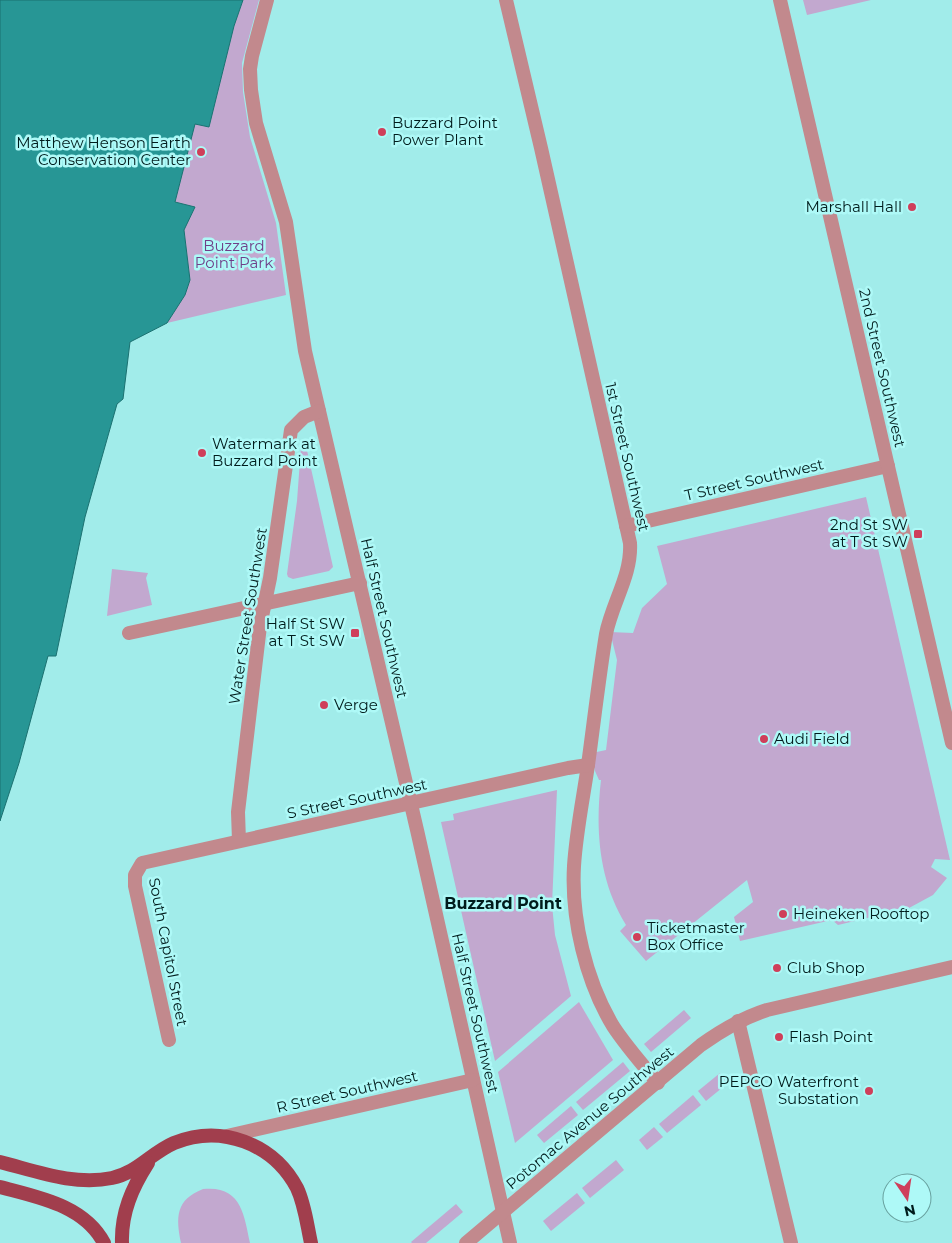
<svg xmlns="http://www.w3.org/2000/svg" width="952" height="1243" font-family="Montserrat,sans-serif">
  <style>
    .green { fill: #c2a8cf }
    .water { fill: #279695; stroke: #1b7171 }
    .lines { fill: none; stroke-linecap: round; stroke-linejoin: round }
    .minor { stroke: #c2898d; stroke-width: 14 }
    .tertiary { stroke: #c2898d; stroke-width: 14 }
    .primary { stroke: #a13e4d; stroke-width: 14 }
    .poi-dot { fill: #cf3f5a; stroke: #aef9f7; stroke-width: 2 }
    .labels { text-anchor: middle; stroke-width: 5; stroke-linejoin: round; paint-order: stroke }
    .poi-label { font-size: 15px; fill: #001c1c; stroke: #aef9f7; text-anchor: start }
    .park-label { font-size: 15px; fill: #703f88; stroke: #aef9f7 }
    .street-label { font-size: 15px; fill: #001c1c; stroke: #aef9f7 }
    .neighbourhood-label { font-size: 16px; font-weight: bold; fill: #001c1c; stroke: #aef9f7 }
  </style>
  <rect width="100%" height="100%" fill="#a1ecea"/>
  <g class="green">
    <path d="M243,0H259L242,63L243,92L250,137L276,223L286,295L167,323L185,295L190,280L184,230L195,207L175,202L195,123L209,127L234,26Z"/>
    <path d="M803,0H871L807,15Z"/>
    <path d="M306,446L333,567L329,571L293,579L288,577L287,574L297,501L301,447Z"/>
    <path d="M866,497L950,860L935,859L931,867L947,878L933,895L909,908L838,925L832,920L740,941L734,917L753,902L747,880L646,961L620,931L626,925C599,881 595,831 601,780H599L595,771L592,753L606,750L617,660L610,632L633,633L642,608L667,584L657,546Z"/>
    <path d="M112,569L148,573L146,578L152,605L107,616Z"/>
    <path d="M557,790L552,905L555,935L571,996L495,1061L441,822L454,820L453,814Z"/>
    <path d="M579,1002L613,1060L515,1143L498,1072Z"/>
    <path d="M684,1010L691,1018L651,1052L644,1044Z"/>
    <path d="M623,1062L630,1071L583,1110L576,1102Z"/>
    <path d="M720,1073L728,1083L706,1101L698,1091Z"/>
    <path d="M693,1095L701,1105L667,1133L659,1124Z"/>
    <path d="M571,1106L578,1115L544,1143L537,1135Z"/>
    <path d="M654,1127L663,1137L647,1150L639,1140Z"/>
    <path d="M616,1160L624,1170L590,1198L582,1188Z"/>
    <path d="M203,1189C241,1185 244,1214 250,1243H181C176,1218 175,1200 203,1189Z"/>
    <path d="M577,1193L585,1203L551,1231L543,1221Z"/>
    <path d="M456,1204L463,1212L426,1243H412L411,1242Z"/>
  </g>
  <path class="water" d="M0,0H243L234,26L209,127L195,124L175,202L195,207L184,230L190,280L185,295L167,323L130,342L123,399L117,404L85,517L56,656H48L19,763L0,821Z"/>
  <g class="lines">
    <g class="minor">
      <path d="M267,0L252,56L250,69L251,90L256,123L286,222L305,351L417,830L510,1243"/>
      <path d="M506,0L541,148L630,543C632,575 612,603 606,634C599,677 594,721 588,765C583,799 576,833 574,866C571,919 586,981 613,1026C626,1046 642,1064 658,1083"/>
      <path d="M626,526L888,466"/>
      <path d="M129,633L360,583"/>
      <path d="M239,841L238,812L260,626L270,578L291,430L304,417L319,411"/>
      <path d="M738,1021L791,1243"/>
      <path d="M169,1040L135,886V875L142,863L568,768L588,765"/>
      <path d="M227,1136L473,1080"/>
    </g>
    <g class="tertiary">
      <path d="M780,0L952,743"/>
      <path d="M466,1243L701,1045C722,1030 742,1018 767,1010L952,967"/>
    </g>
    <g class="primary">
      <path d="M0,1162C36,1171 74,1186 112,1178C137,1173 151,1153 174,1143C221,1124 273,1143 297,1188C305,1205 307,1225 311,1243"/>
      <path d="M0,1187C37,1197 84,1205 104,1243"/>
      <path d="M122,1243C121,1213 132,1188 148,1163"/>
    </g>
  </g>
  <g class="poi-dot">
    <circle cx="382" cy="132" r="5"/>
    <circle cx="201" cy="152" r="5"/>
    <circle cx="912" cy="207" r="5"/>
    <circle cx="202" cy="453" r="5"/>
    <rect x="913" y="529" width="10" height="10" rx="2.5"/>
    <rect x="350" y="628" width="10" height="10" rx="2.5"/>
    <circle cx="324" cy="705" r="5"/>
    <circle cx="764" cy="739" r="5"/>
    <circle cx="783" cy="914" r="5"/>
    <circle cx="637" cy="937" r="5"/>
    <circle cx="777" cy="968" r="5"/>
    <circle cx="779" cy="1037" r="5"/>
    <circle cx="869" cy="1091" r="5"/>
  </g>
  <g class="labels">
    <g class="poi-label">
      <text x="392" y="128">Buzzard Point<tspan x="392" dy="17">Power Plant</tspan></text>
      <text x="191" y="148" text-anchor="end">Matthew Henson Earth<tspan x="191" dy="17">Conservation Center</tspan></text>
      <text x="902" y="212" text-anchor="end">Marshall Hall</text>
      <text x="212" y="449">Watermark at<tspan x="212" dy="17">Buzzard Point</tspan></text>
      <text x="908" y="530" text-anchor="end">2nd St SW<tspan x="908" dy="17">at T St SW</tspan></text>
      <text x="345" y="629" text-anchor="end">Half St SW<tspan x="345" dy="17">at T St SW</tspan></text>
      <text x="334" y="710">Verge</text>
      <text x="774" y="744">Audi Field</text>
      <text x="793" y="919">Heineken Rooftop</text>
      <text x="647" y="933">Ticketmaster<tspan x="647" dy="17">Box Office</tspan></text>
      <text x="787" y="973">Club Shop</text>
      <text x="789" y="1042">Flash Point</text>
      <text x="859" y="1087" text-anchor="end">PEPCO Waterfront<tspan x="859" dy="17">Substation</tspan></text>
    </g>
    <g class="park-label">
      <text x="234" y="251">Buzzard<tspan x="234" dy="17">Point Park</tspan></text>
    </g>
    <g class="street-label">
      <text transform="translate(882 368) rotate(77)" y="5">2nd Street Southwest</text>
      <text transform="translate(627 457) rotate(77)" y="5">1st Street Southwest</text>
      <text transform="translate(754 480) rotate(-13)" y="5">T Street Southwest</text>
      <text transform="translate(248 616) rotate(-81)" y="5">Water Street Southwest</text>
      <text transform="translate(384 618) rotate(77)" y="5">Half Street Southwest</text>
      <text transform="translate(357 799) rotate(-12)" y="5">S Street Southwest</text>
      <text transform="translate(168 952) rotate(79)" y="5">South Capitol Street</text>
      <text transform="translate(475 1013) rotate(77)" y="5">Half Street Southwest</text>
      <text transform="translate(347 1092) rotate(-13)" y="5">R Street Southwest</text>
      <text transform="translate(590 1118) rotate(-40)" y="5">Potomac Avenue Southwest</text>
    </g>
    <g class="neighbourhood-label">
      <text x="503" y="909">Buzzard Point</text>
    </g>
  </g>
  <g transform="translate(907 1198) rotate(167)"><circle r="24" fill="#aef9f7" stroke="#68a19f"/>
  <path d="M0-4L9 19L0 12L-9 19Z" fill="#cf3f5a"/>
  <text y="-8" font-size="14" font-weight="bold" text-anchor="middle" fill="#001c1c">N</text>
  </g>
</svg>
